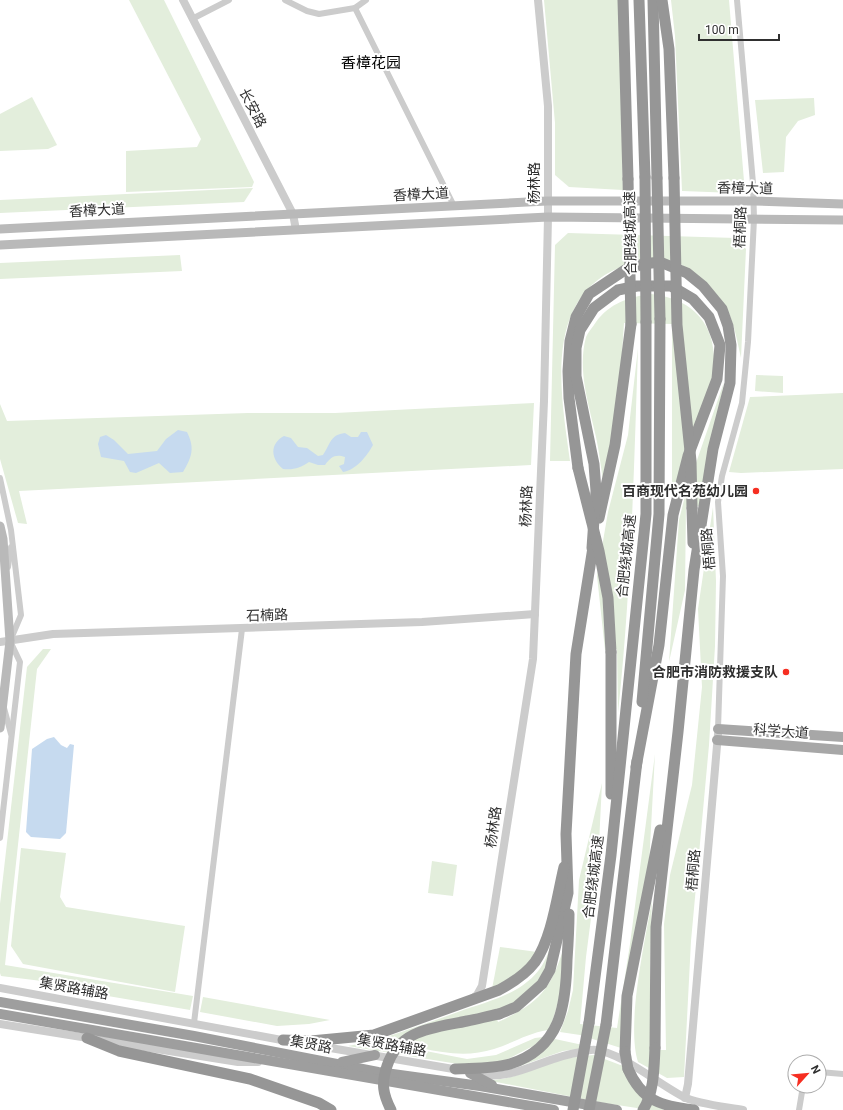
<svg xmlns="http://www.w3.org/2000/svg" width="843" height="1110" font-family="Roboto,'Noto Sans SC',sans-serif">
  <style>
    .green { fill: #e3eedc }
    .water { fill: #c6daef }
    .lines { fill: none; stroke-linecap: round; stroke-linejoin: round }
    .minor { stroke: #ccc; stroke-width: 6 }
    .tertiary { stroke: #ccc; stroke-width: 8 }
    .secondary { stroke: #b9b9b9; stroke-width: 9 }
    .primary { stroke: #a7a7a7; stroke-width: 10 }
    .trunk { stroke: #9e9e9e; stroke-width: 10 }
    .motorway { stroke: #969696; stroke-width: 11 }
    .motorway-bridge { stroke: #969696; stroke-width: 11 }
    .poi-dot { fill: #f62e21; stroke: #fff; stroke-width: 1.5 }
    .labels { text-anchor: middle; stroke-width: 4; stroke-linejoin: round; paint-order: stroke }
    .street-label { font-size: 14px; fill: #2f2f2f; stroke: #fff }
    .poi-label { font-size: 14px; font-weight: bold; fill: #2f2f2f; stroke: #fff; text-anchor: end }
    .neighbourhood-label { font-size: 15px; fill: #000; stroke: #fff }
  </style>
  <rect width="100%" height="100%" fill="#fff"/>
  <g class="green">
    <path d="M129,0H164L254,182L252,187L126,192V151L197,147L201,139Z"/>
    <path d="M544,0H619L623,190L569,187L555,175V123Z"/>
    <path d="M671,0H729L744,181L735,193L682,191L675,36Z"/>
    <path d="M32,97L57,145L48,149L0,151V114Z"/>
    <path d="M814,98L815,115L798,121L786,137L784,172L763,173L755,100Z"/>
    <path d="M253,188L244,202L0,213V200Z"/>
    <path d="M568,233L736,238L746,249L741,358C737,341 734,320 724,304C713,287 694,274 678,262C665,263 632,263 621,267C542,298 561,395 570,461H550L555,245Z"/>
    <path d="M180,255L182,271L0,279V263Z"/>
    <path d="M651,294C687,298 712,318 714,356C716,379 705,401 698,422C690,448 681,474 672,500V324L624,323L619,400L603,482C601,467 599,451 596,437C589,405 577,370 586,337C588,332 593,327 596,322C610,303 629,297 651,294Z"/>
    <path d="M638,348C634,470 631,592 618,713L617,649L605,650L597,576L608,512L628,435Z"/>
    <path d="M756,375L783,376V393L755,391Z"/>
    <path d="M724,382L700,506H686L685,590L669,662L679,520L686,492Z"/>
    <path d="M843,393V469L741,473L729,472L750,397Z"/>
    <path d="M534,403L531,465L19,491L27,524L18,523L0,459V404L7,421L248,413H335Z"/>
    <path d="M713,507L716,581L715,646L709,745L691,941L684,1077L667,1078L638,1062C626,1024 645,942 652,900L650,967L653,1050H666L664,924L670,875L692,785L702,687L698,609Z"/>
    <path d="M43,649H51L37,669L5,965L193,996L190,1010L61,988L50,982L1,976L0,973V904L27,667Z"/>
    <path d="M655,754L649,865L621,1048L580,1035L560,1032L568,1011L573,990L579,880L602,783L598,864L586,957L580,1024L617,1028L630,944Z"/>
    <path d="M21,848L66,853L60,897L66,907L185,926L175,992L23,964L11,946Z"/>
    <path d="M432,861L457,865L453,896L428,893Z"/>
    <path d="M551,944L545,974L511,1006L495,1012L498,1022C541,1002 551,989 565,944C562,974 562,1003 548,1030C528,1033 513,1043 494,1049C457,1061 418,1047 383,1038C408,1030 433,1021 458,1012C497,998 539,991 551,944Z"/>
    <path d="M500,947L537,952L525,968L492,989Z"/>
    <path d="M203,997L330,1020L309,1024L277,1026L200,1012Z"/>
    <path d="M543,1037L535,1045L504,1061L464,1065L348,1046L374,1041L467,1059L496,1055L535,1038Z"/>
    <path d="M555,1039L592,1047L563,1051L503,1072L537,1056Z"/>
    <path d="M594,1055L623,1066L643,1099L664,1110H650L604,1103L486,1080C511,1080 525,1072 548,1064C563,1058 578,1056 594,1055Z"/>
  </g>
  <g class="water">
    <path d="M178,430L187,432C195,448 192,457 183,472L170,473L159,463L136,473L130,472L124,461L101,457L98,444L100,437L106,435L114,440L128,454L157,451L166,439Z"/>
    <path d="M361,432H367L373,445C367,456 356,470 343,472L339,466L344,464L345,457C335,454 331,457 325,465H318L309,462C300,468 294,470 283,469C271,459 269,444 284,436L291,438L298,447L307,448L318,456L323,455C331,443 330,435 345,433L351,437H358Z"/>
    <path d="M54,737L61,745L67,748L70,744L74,745L66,833L60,839L31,837L26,832L32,749L47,739Z"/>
  </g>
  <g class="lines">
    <g class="minor">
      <path d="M285,0L307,11L319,14L355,8L366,0"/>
      <path d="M355,8L454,206"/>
      <path d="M192,19L229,0"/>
      <path d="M0,478L11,530L21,615L10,641L20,662L0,838"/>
      <path d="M8,567L11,547"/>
      <path d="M4,708L11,734"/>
      <path d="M718,729L723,576L718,502L722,476L742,403L748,342L754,219L753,183L737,0"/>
      <path d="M194,1023L242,629"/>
      <path d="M819,1072L843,1074"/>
      <path d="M799,1110L803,1086"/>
    </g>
    <g class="tertiary">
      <path d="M183,0L293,214L296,230"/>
      <path d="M0,642L53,634L422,622L535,614"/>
      <path d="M0,988L287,1041"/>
      <path d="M473,998L477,995L482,986L533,659L544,401L548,217V106L538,0"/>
      <path d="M0,1024L238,1062H258"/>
      <path d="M307,1044L459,1070"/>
      <path d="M476,1074C515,1082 543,1057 581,1052C585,1051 591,1049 596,1050C622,1053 660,1085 684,1097C697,1104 727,1107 743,1110"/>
      <path d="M685,1098L688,1084L718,734"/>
    </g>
    <g class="secondary">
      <path d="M0,229L547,201H754L843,204"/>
      <path d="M0,245L548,217L843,220"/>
      <path d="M0,526L3,539L10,641L0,728"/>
    </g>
    <g class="primary">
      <path d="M718,729L843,737"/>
      <path d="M717,740L843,750"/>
    </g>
    <g class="trunk">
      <path d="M0,1002L194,1036L378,1072L480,1086L617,1110"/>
      <path d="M0,1014L554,1110"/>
      <path d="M342,1062L375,1055"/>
      <path d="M470,1073L492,1085"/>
    </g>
    <g class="motorway">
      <path d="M623,0L628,179"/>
      <path d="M639,0L645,177"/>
      <path d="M653,0L657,178"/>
      <path d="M662,0L669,49L674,178"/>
      <path d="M578,468L569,398L568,371L570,341L576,317L589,294L625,270L643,264L660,262L687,273L703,286L722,309L728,326L731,345L730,383L713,449L694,570L678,732L656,927L655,1048"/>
      <path d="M692,508L693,543"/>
      <path d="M599,518L615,445L631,324"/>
      <path d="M592,548L596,491L594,464L576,376V348L580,330L594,308L618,290L637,286H671L693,299L709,317L720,345L717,379L688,456L673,515L659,645L636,767"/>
      <path d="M642,702L659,514L660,319"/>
      <path d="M611,794V652"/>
      <path d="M499,1014L516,1007L542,984L550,970L568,893L566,834L576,654L594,541"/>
      <path d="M589,1023L611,855L646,514V322"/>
      <path d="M606,1025L637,761"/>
      <path d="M87,1038L119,1051L250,1079L319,1103L331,1110"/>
      <path d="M283,1040L311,1041L374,1035L499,990C512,983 526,974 535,962C552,938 557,896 564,867"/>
      <path d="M625,1052L627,996L660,830"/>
      <path d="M455,1069C473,1068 493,1069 510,1064C561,1048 566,1005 567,960C568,945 569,929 569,914"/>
      <path d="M628,1069C642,1101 661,1106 694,1110"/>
    </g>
    <g class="motorway-bridge">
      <path d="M645,177L646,322"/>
      <path d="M657,178L660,319"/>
      <path d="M674,178L677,325L691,461L692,508"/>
      <path d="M628,179L631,324"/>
      <path d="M578,468L599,551L608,598L611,652"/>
      <path d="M625,1052L628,1069"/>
      <path d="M391,1110C383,1094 381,1084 387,1066C399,1029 434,1028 467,1021C478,1019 488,1016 499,1014"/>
      <path d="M573,1110L589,1023"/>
      <path d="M589,1110L606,1025"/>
      <path d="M643,1110C654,1093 654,1068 655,1048"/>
    </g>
  </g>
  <g class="poi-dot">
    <circle cx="756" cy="491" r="4"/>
    <circle cx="786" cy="672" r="4"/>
  </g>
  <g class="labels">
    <g class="street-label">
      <text transform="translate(253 108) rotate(63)" y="5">长安路</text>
      <text transform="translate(534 183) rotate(-90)" y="5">杨林路</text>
      <text transform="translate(745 188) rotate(1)" y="5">香樟大道</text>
      <text transform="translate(421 194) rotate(-3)" y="5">香樟大道</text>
      <text transform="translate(97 210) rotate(-3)" y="5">香樟大道</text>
      <text transform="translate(740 227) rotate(-88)" y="5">梧桐路</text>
      <text transform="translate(630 233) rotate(-91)" y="5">合肥绕城高速</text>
      <text transform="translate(526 506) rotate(-88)" y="5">杨林路</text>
      <text transform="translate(708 549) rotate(-95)" y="5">梧桐路</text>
      <text transform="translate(626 556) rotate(-84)" y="5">合肥绕城高速</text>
      <text transform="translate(267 615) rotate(-2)" y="5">石楠路</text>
      <text transform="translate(781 731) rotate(4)" y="5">科学大道</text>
      <text transform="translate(493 827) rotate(-82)" y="5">杨林路</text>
      <text transform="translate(693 870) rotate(-85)" y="5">梧桐路</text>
      <text transform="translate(593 877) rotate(-83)" y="5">合肥绕城高速</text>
      <text transform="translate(74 988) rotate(10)" y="5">集贤路辅路</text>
      <text transform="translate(311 1044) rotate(11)" y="5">集贤路</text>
      <text transform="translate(392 1045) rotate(10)" y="5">集贤路辅路</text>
    </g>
    <g class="poi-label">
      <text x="748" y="496">百商现代名苑幼儿园</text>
      <text x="778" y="677">合肥市消防救援支队</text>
    </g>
    <g class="neighbourhood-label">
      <text x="371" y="68">香樟花园</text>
    </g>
  </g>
  <g transform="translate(807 1074) rotate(63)"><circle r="19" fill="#ffffff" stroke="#acacac"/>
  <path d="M0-3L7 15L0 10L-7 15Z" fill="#f62e21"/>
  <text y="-6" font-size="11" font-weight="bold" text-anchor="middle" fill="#2f2f2f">N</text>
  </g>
  <path d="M699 34v6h80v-6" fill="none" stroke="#2f2f2f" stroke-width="2"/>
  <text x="705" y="34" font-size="12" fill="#2f2f2f" stroke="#ffffff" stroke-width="3" paint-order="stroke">100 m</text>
</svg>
